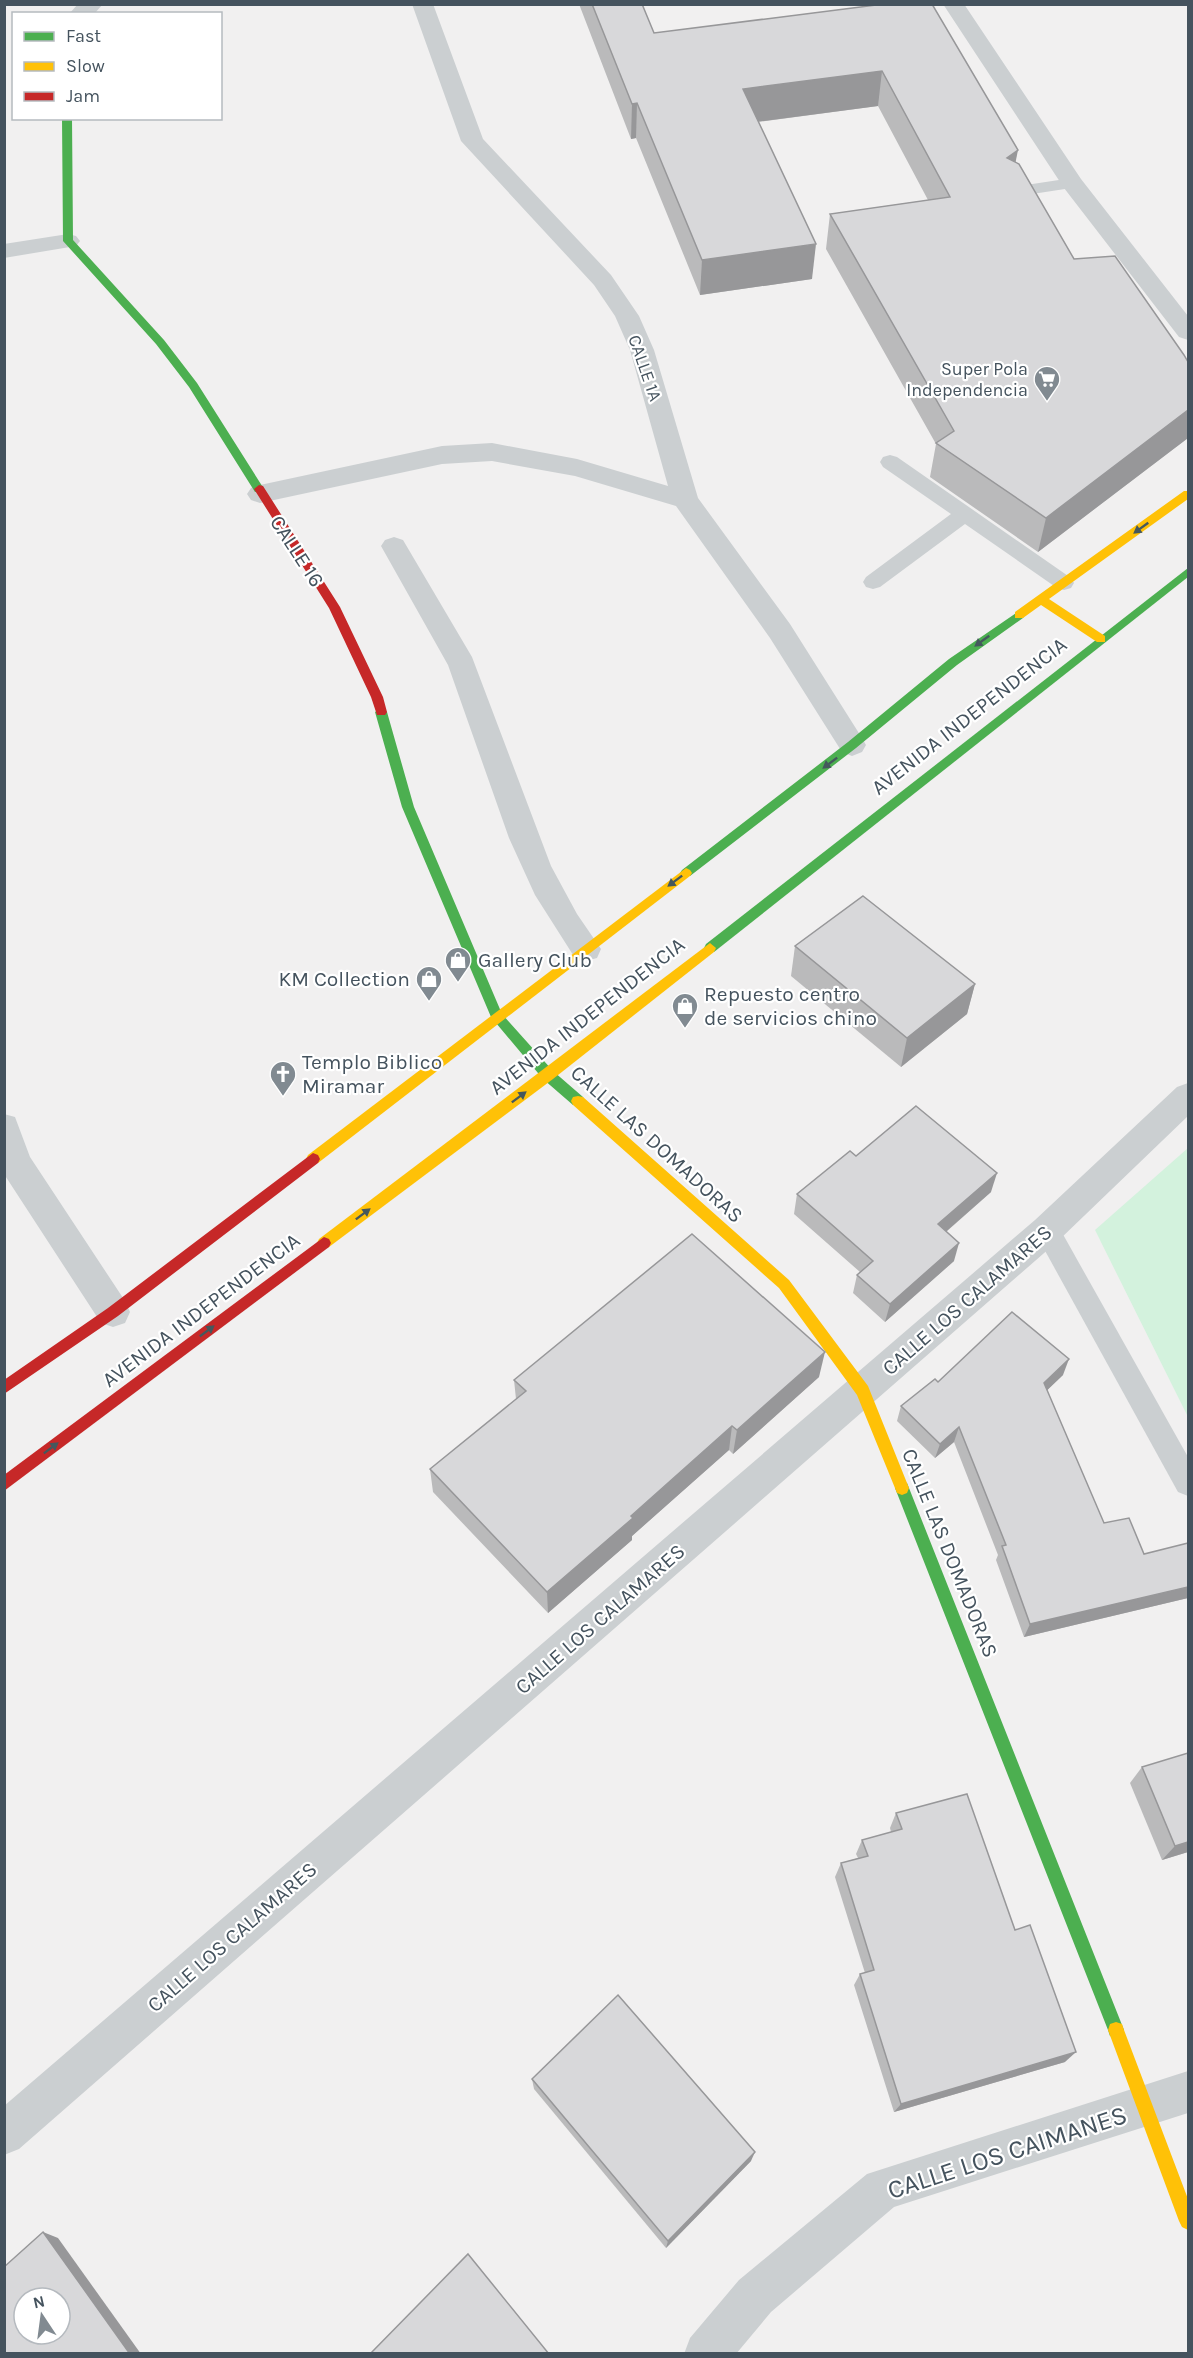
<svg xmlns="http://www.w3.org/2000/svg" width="1193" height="2358" font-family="Karla,sans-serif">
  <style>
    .green { fill: #d3f2dd }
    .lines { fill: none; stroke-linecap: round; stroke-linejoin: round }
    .lane { fill: #cbcfd1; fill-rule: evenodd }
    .street { fill: #cbcfd1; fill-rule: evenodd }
    .fast { fill: #4caf50; fill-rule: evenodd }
    .slow { fill: #ffc107; fill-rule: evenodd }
    .jam { fill: #c62828; fill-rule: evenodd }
    .wall { fill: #bababb }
    .shaded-wall { fill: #979799 }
    .building { fill: #d8d8da; stroke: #979799; stroke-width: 1.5; fill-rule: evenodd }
    .oneway { fill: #45585d }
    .labels { text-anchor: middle; stroke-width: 4.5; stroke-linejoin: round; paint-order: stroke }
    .far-street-label { font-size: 18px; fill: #45535e; stroke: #fff }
    .far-poi-label { font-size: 18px; fill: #45535e; stroke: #fff; text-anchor: end }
    .street-label { font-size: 21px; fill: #45535e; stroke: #fff }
    .poi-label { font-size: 21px; fill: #45535e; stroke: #fff; text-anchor: start }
    .near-street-label { font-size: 26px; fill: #45535e; stroke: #fff }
  </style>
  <rect width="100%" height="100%" fill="#f1f0f0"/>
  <path class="green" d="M1188,1148V1417L1095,1230Z"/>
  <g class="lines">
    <g class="lane">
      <path d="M1072,178L1081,183L1078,187L1012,197L1003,192L1012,187Z"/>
      <path d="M890,455L897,457L1071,578L1074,583L1071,588L1064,590L1057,588L965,524L880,587L873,589L866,587L863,582L866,577L951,514L883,467L880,462L883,457Z"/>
      <path d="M1047,1219L1056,1222L1188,1457V1496L1178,1492L1038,1238L1034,1230L1038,1222Z"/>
    </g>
    <g class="street">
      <path d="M78,4H103L94,14H69Z"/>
      <path d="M412,4H433L483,139L611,275L639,316L654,350L698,498L790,624L862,738L866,745L862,752L852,756L842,752L770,638L676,506L575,476L492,461L442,464L260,503L251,500L247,494L251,488L260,485L442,446L492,443L577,459L668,486L630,350L615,316L594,285L461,141Z"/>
      <path d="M943,4H964L1081,179L1188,316V340L1179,337L1064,188Z"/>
      <path d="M68,234L76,236L80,241L76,246L4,258V244Z"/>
      <path d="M394,537L403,540L472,657L551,866L577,914L601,949L597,958L586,961L575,958L535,895L509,838L448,665L381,546L385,540Z"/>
      <path d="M1188,1083V1116L1059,1240L19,2149L4,2155V2106L1035,1220L1177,1087Z"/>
      <path d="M4,1114L15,1117L30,1157L125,1301L130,1312L125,1323L113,1327L101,1323L4,1174Z"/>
      <path d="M1188,2071V2113L894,2207L771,2312L736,2354H684L690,2338L739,2280L867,2174Z"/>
    </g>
    <g class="fast">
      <path d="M62,118H72L73,240L164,340L197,383L264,489L263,492H255L189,387L156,344L63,241Z"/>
      <path d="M1188,568V577L714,952H706L704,948L706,944Z"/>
      <path d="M1019,611L1025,615L1023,618L957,665L856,748L690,876H682L680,873L682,870L848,742L949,659Z"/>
      <path d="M381,708L387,712L414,807L502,1014L553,1071L583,1097L585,1101L583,1105H573L543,1079L491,1017L402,807L375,712Z"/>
      <path d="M902,1481L907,1483L909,1488L1124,2030L1122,2036L1116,2038L1110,2036L1108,2030L895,1488L897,1483Z"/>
    </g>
    <g class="slow">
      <path d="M1184,491H1188V499L1049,599L1105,636V642H1097L1041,605L1023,618H1015V612Z"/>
      <path d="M686,868L690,870L692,873L690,876L318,1163H308L306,1159L308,1155Z"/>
      <path d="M710,943L716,948L714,952L553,1079L329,1247L324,1249L319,1247L317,1243L319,1239Z"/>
      <path d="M578,1096L583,1097L789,1280L868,1386L909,1488L907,1493L902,1495L897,1493L857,1395L779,1288L573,1105L571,1101L573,1097Z"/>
      <path d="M1116,2022L1122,2024L1124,2030L1188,2199V2230L1182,2227L1179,2221L1108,2030L1110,2024Z"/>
    </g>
    <g class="jam">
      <path d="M259,485L263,486L340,607L383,697L387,712L385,715H377L371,697L329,608L254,489Z"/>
      <path d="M313,1153L318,1155L320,1159L318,1163L118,1316L4,1394V1380L108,1308Z"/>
      <path d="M324,1237L329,1239L331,1243L329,1247L4,1491V1475Z"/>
    </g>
  </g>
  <g class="wall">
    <path d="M579,4H642L654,33L884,4L1015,162L1074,259L1188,410V438L1038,552L930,477L936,444L826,249L830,214L928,200L878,106L758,122L812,279L700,295L636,138L631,139Z"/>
    <path d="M795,946L975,984L967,1014L901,1067L791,976Z"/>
    <path d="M856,1156L991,1192L946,1232L954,1261L885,1322L853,1293L857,1275L860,1272L794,1214L797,1194Z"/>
    <path d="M1063,1375L1047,1390L1104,1523L1144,1554L1188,1543V1598L1024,1637L996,1560L998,1555L954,1442L935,1458L897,1421L901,1406L938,1382Z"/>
    <path d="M819,1377L733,1454L729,1450L632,1536V1540L548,1613L433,1492L430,1469L516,1399L514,1380Z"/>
    <path d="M1142,1767L1188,1852L1162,1860L1130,1783Z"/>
    <path d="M896,1813L1015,1930L1065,2062L894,2112L854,1985L860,1974L865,1973L835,1877L841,1863L858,1858L856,1854L862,1840L891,1832L890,1828Z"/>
    <path d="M532,2079L751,2161L666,2248L534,2089Z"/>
  </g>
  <g class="shaded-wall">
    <path d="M882,71L878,106L740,124L743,89Z"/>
    <path d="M637,103L636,138L631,139L632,104Z"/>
    <path d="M1018,150L1011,185L1007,158Z"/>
    <path d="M816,244L812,279L700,295L702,260Z"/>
    <path d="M1188,410V438L1038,552L1046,518Z"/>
    <path d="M975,984L967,1014L901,1067L907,1038Z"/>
    <path d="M997,1173L991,1192L933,1243L938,1224Z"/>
    <path d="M959,1243L954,1261L885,1322L890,1304Z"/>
    <path d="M825,1352L819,1377L733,1454L737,1430Z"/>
    <path d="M1069,1359L1063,1375L1038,1399L1044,1383Z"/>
    <path d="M732,1426L729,1450L632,1536V1540L548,1613L547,1592L631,1516Z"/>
    <path d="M959,1427L954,1442L935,1458L940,1444Z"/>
    <path d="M1188,1587V1598L1024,1637L1030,1624Z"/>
    <path d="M1188,1842V1852L1162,1860L1175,1846Z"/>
    <path d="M1076,2052L1065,2062L894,2112L901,2104Z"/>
    <path d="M755,2152L751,2161L666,2248L668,2241Z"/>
    <path d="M43,2232L58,2238L141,2354H130Z"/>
  </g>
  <g class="building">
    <path d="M592,4H642L654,33L884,4H932L1018,150L1007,158L1019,164L1074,259L1115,256L1184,355L1188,362V410L1046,518L936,443L954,431L830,214L950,197L882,71L743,89L816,244L702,260L637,103L632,104Z"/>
    <path d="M863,896L975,984L907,1038L795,946Z"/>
    <path d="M916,1106L997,1173L938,1224L959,1243L890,1304L857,1275L873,1261L797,1194L850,1151L856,1156Z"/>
    <path d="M692,1234L825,1352L737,1430L732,1426L631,1516L633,1518L547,1592L430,1469L526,1391L514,1380Z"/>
    <path d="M1012,1312L1069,1359L1044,1383L1104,1523L1129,1518L1144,1554L1188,1543V1587L1030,1624L1002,1546L1006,1545L959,1427L940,1444L901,1406L935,1379L938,1382Z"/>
    <path d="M1188,1753V1842L1175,1846L1142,1767Z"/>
    <path d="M967,1794L1015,1930L1030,1925L1076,2052L901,2104L860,1974L874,1970L841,1863L868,1856L862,1840L902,1829L896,1813Z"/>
    <path d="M618,1995L755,2152L668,2241L532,2079Z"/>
    <path d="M43,2232L130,2354H4V2267ZM24,2298H60V2334H24Z"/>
    <path d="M468,2254L549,2354H370Z"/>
  </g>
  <defs><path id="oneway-solid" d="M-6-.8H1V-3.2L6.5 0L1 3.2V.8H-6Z" transform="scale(1.5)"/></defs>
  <g class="oneway">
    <use href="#oneway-solid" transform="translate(1141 528) rotate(144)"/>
    <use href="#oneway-solid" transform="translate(982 641) rotate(144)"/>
    <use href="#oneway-solid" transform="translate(830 763) rotate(143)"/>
    <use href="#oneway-solid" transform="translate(675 881) rotate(143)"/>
    <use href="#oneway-solid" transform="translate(519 1097) rotate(-37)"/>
    <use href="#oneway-solid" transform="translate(363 1214) rotate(-37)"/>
    <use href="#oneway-solid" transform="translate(207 1331) rotate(-37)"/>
    <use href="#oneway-solid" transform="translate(51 1448) rotate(-37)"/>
  </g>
  <defs>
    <g id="supermarket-pin" transform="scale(1.35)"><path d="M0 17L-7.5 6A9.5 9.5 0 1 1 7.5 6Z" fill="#818a91" stroke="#fff"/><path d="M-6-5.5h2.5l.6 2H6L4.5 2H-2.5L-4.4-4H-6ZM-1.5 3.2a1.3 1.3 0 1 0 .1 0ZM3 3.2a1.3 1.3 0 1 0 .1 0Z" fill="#fff"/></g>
    <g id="shop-pin" transform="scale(1.35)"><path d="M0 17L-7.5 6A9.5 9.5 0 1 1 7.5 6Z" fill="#818a91" stroke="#fff"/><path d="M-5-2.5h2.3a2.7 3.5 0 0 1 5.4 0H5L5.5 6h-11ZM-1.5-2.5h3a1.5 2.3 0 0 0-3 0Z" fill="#fff"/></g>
    <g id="church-pin" transform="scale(1.35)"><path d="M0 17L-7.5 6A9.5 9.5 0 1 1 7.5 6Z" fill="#818a91" stroke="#fff"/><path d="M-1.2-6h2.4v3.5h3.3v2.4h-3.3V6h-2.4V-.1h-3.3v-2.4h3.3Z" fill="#fff"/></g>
  </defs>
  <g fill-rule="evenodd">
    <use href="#supermarket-pin" x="1047" y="379"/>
    <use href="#shop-pin" x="458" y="960"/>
    <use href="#shop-pin" x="429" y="979"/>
    <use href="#shop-pin" x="685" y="1006"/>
    <use href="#church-pin" x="283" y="1074"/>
  </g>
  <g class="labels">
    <g class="far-street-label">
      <text transform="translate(645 368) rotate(71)" y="6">CALLE 1A</text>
    </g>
    <g class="far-poi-label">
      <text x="1028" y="375">Super Pola<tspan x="1028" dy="21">Independencia</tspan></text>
    </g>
    <g class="street-label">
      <text transform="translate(297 551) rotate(57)" y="7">CALLE 16</text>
      <text transform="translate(969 716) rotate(-38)" y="7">AVENIDA INDEPENDENCIA</text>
      <text transform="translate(587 1016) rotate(-38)" y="7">AVENIDA INDEPENDENCIA</text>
      <text transform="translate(657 1144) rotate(42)" y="7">CALLE LAS DOMADORAS</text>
      <text transform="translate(967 1300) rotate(-41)" y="7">CALLE LOS CALAMARES</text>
      <text transform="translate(201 1310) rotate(-37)" y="7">AVENIDA INDEPENDENCIA</text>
      <text transform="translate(950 1553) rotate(68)" y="7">CALLE LAS DOMADORAS</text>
      <text transform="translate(600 1619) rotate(-41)" y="7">CALLE LOS CALAMARES</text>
      <text transform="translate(232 1937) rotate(-41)" y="7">CALLE LOS CALAMARES</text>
    </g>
    <g class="poi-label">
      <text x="478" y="967">Gallery Club</text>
      <text x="410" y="986" text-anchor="end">KM Collection</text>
      <text x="704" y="1001">Repuesto centro<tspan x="704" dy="24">de servicios chino</tspan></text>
      <text x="302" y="1069">Templo Biblico<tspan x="302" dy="24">Miramar</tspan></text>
    </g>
    <g class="near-street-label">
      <text transform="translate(1007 2152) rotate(-18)" y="9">CALLE LOS CAIMANES</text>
    </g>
  </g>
  <rect width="1193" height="2358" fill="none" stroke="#45535e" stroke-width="12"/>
  <rect x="12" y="12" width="210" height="108" fill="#ffffff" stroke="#b5babf" stroke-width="1.5"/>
  <rect x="24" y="32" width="30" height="9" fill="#4caf50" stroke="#b5babf" stroke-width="1.5"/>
  <text x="66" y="42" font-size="18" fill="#45535e">Fast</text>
  <rect x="24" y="62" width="30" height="9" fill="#ffc107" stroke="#b5babf" stroke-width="1.5"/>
  <text x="66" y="72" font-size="18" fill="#45535e">Slow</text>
  <rect x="24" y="92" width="30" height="9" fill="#c62828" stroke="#b5babf" stroke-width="1.5"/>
  <text x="66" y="102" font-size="18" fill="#45535e">Jam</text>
  <g transform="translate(42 2316) rotate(347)"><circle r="28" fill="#ffffff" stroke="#b5babf" stroke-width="1.5"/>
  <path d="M0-4.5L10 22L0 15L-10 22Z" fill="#818a91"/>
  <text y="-9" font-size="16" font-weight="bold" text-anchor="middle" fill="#45535e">N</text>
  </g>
</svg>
